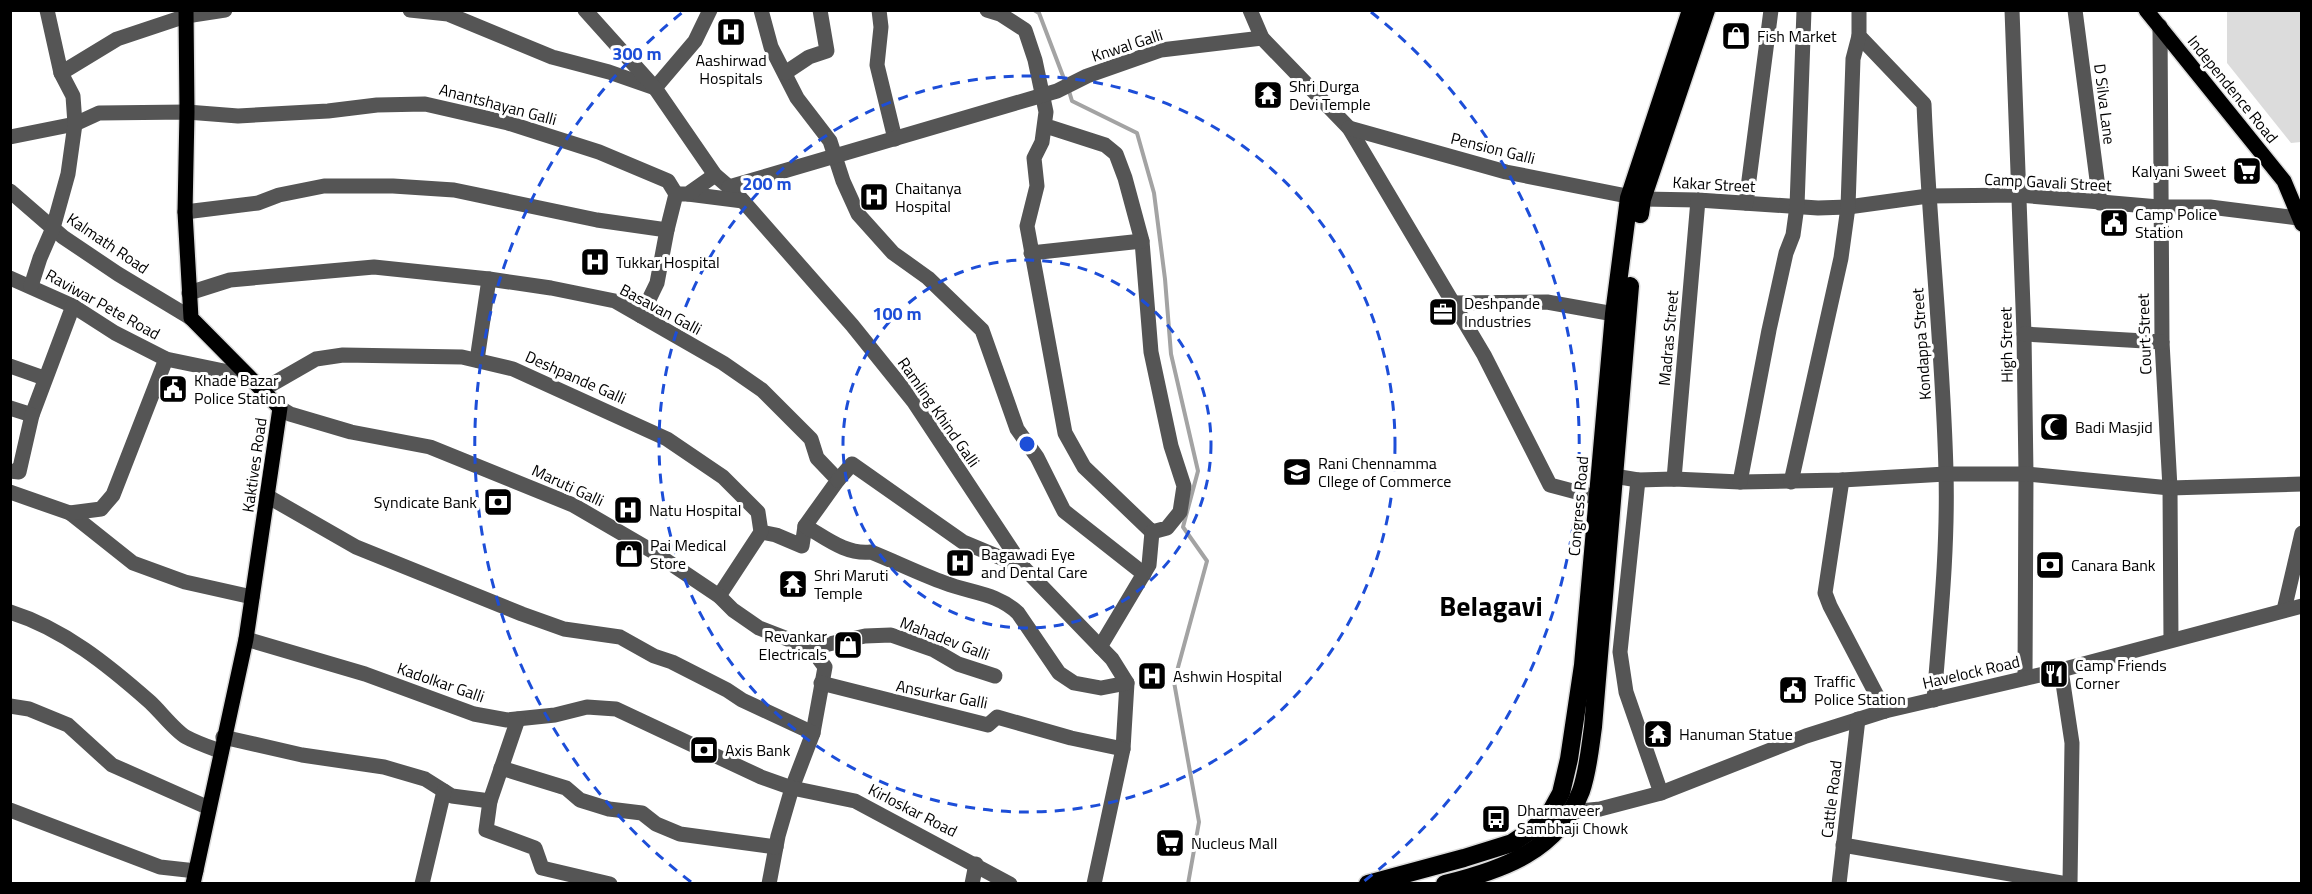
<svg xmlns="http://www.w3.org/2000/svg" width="2312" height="894" font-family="'Titillium Web',sans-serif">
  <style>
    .pitch { fill: #dcdcdc }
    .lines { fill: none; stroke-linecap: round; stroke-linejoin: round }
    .stream { stroke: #a3a3a3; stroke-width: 4 }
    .major-casing { stroke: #dbdbdb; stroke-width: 18 }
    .highway-casing { stroke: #dbdbdb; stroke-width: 21 }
    .minor { stroke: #555; stroke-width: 15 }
    .major { stroke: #000; stroke-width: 15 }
    .highway { stroke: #000; stroke-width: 18 }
    .ring { fill: none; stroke: #1d4ed8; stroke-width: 3; stroke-dasharray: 10 8 }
    .labels { text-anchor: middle; stroke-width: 6; stroke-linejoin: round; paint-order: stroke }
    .poi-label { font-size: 16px; fill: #000; stroke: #fff; text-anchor: start }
    .street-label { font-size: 16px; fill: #000; stroke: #fff }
    .town-label { font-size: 28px; font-weight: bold; fill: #000; stroke: #fff }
    .centre { fill: #1d4ed8; stroke: #fff; stroke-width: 3 }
    .ring-label { font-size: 18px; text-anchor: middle; font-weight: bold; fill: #1d4ed8; stroke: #fff; stroke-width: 6; stroke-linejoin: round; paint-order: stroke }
  </style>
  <rect width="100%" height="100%" fill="#fff"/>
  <path class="pitch" d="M2227,11H2301V142L2291,143L2227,63Z"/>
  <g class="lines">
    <g class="stream">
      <path d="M1034,10L1039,13L1066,84"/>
      <path d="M1069,91L1072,101L1137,133L1154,193L1165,279L1171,354L1198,471L1183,527L1207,561L1174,682L1199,822L1188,884"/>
    </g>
    <g class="major-casing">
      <g id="major">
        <path d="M186,10L187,112L185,212L191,318L280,408L246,639L193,884"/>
        <path d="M2146,10L2284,181L2302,224"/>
      </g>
    </g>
    <g class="highway-casing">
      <g id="highway">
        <path d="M1640,214L1642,199L1706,10"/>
        <path d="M1368,884L1464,858L1512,843L1533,829L1550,813L1561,793L1569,759L1583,665L1614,314L1629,198L1691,10"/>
        <path d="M1445,884C1502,870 1558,851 1581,791C1588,771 1590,748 1593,727L1630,286"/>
      </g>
    </g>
    <g class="minor">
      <path d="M47,10L61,73"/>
      <path d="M410,10L448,14L552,57L609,72L655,88L695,41L710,10"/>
      <path d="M585,10L655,88L715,175L736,193L852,325L914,402L1023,567L1112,659L1127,683L1123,749L1094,884"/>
      <path d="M761,10L771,47L797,98L830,141L843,181L858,214L893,253L928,278L982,330L1017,429L1037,457L1064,511L1144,574"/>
      <path d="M879,10L881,27L877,65L895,139"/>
      <path d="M987,10L1000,14L1025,30L1035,60L1046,112L1042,142L1034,158L1037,186L1027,226L1065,433L1084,467L1152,532L1167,528L1180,512L1184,486L1171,446L1151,352L1142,241L1125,178L1116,154L1105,145L1046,126"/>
      <path d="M1250,10L1262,38L1349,128L1484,355L1550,485L1599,498H1609"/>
      <path d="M1859,10V36L1924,104C1929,227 1943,349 1946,472C1948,549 1940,624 1934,700"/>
      <path d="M2012,10L2024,334L2026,474L2025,678"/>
      <path d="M2075,10L2100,203"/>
      <path d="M2160,26L2162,342L2170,488L2171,640"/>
      <path d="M785,73L809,57L827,51L820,10"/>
      <path d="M1349,128L1506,172L1642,199L1698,200L1818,208L1848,207L1928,196L2019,195L2159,207H2210L2298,218"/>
      <path d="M10,137L75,124L99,113L187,112L238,116L328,111L377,105L425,104L508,123L599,152L668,181L676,194"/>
      <path d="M729,187L1057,91L1087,76L1161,50L1262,38"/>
      <path d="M10,191L63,237L118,274L191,318"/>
      <path d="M688,194L743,201"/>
      <path d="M1746,203L1771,10"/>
      <path d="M185,212L258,203L279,195L324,186H393L454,190L597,220L667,230"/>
      <path d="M1031,253L1142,241"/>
      <path d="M10,278L73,306L115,333L166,359L248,376"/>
      <path d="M31,286L40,258L53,228L68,174L75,124L73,96L61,73L117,39L186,16L225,10"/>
      <path d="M189,293L230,280L374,267L489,279L551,288L615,301L723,363L762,390L811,439L817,458L838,480L805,526L802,546L776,535L761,532"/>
      <path d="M1451,303L1547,302L1614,314"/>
      <path d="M641,316L657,283L667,230L676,194H688L715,175"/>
      <path d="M2024,334L2162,342"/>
      <path d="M477,360L489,279"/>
      <path d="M10,366L44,378"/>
      <path d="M262,390L316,359L343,355L462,357L513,369L667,439L723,477L758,512L761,532L719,596"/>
      <path d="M10,408L32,415L73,306"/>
      <path d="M280,408L290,414L351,432L430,447L573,505L652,551L719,596L733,610L759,628L811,648L825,667L813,733L792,788L778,836L769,884"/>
      <path d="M10,471L19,472L32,415"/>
      <path d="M1614,476L1638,480L1674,479L1740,482L1842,480L1946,474H2026L2170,488L2302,484"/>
      <path d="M1674,479L1698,200"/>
      <path d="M838,480L852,464L963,542L1023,567"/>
      <path d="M1638,480L1620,652L1626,692L1661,793"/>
      <path d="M1842,480L1825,593L1830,606L1885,711"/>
      <path d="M1740,482L1769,330L1786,253L1793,235L1797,206L1804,10"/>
      <path d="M1791,482L1841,258L1848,207L1853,59L1859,36"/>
      <path d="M10,492L70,513L133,563L185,582L252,597"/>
      <path d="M267,496L356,547L522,614L564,629L620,637L654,656L672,662L727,690L742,700L813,733"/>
      <path d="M70,513L101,509L113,495L166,359"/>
      <path d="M805,526C826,538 846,555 871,552C896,562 920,574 945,583C971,593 997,593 1018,613L1059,673L1074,683L1101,688L1127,683"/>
      <path d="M2284,610L2302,533"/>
      <path d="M10,612C64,629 108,665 150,702C160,711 175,731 186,737C197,743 209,747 220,751"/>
      <path d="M246,639L365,674L474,714L507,720L555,715L587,707L616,709L761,777L792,788L855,801L1010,884"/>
      <path d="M1100,647L1149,565L1152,532"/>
      <path d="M811,648L865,636L891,635L934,650L958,664L995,676"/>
      <path d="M2061,670L2072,743L2070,884"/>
      <path d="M821,683L988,725L997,717L1071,738L1123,749"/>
      <path d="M10,706L29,709L68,725L112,765L209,808"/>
      <path d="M223,737L302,755L384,767L425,779L452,796L490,801L518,719"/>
      <path d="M501,768L566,788L580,800L609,809L642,813L656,824L680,834L776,847"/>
      <path d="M490,801L486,830L535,848L542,868L610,884"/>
      <path d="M10,810L160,867L196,871"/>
      <path d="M1560,813L1600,809L1661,793L1806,736L1885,711L2061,670L2302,606"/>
      <path d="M1843,845L2067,884"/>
      <path d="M422,884L444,791"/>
      <path d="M972,884L976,864"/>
      <path d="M1839,884L1858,719"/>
    </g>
    <use href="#major" class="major"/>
    <use href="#highway" class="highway"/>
  </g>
  <g class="ring">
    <circle cx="1027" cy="444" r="184"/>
    <circle cx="1027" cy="444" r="368"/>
    <path d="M691 882A552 552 0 0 1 683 12M1371 12A552 552 0 0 1 1363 882"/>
  </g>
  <defs>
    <g id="hospital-square" transform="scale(1.5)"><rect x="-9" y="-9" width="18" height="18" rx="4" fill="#000" stroke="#fff"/><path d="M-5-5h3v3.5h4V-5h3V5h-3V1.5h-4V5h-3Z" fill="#fff"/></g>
    <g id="shop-square" transform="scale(1.5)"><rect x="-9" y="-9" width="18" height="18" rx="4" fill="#000" stroke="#fff"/><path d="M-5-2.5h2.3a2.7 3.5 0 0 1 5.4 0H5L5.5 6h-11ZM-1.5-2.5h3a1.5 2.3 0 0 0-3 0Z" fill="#fff"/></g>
    <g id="temple-square" transform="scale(1.5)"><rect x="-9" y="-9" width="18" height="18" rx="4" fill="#000" stroke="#fff"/><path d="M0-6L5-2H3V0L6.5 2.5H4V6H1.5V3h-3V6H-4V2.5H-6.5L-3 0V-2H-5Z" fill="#fff"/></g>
    <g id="supermarket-square" transform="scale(1.5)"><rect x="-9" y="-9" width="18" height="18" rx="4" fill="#000" stroke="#fff"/><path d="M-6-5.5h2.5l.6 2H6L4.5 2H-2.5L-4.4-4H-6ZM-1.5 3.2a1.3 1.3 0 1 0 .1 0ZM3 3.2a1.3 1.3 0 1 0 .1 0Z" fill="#fff"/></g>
    <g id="civic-square" transform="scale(1.5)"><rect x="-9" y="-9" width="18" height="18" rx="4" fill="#000" stroke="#fff"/><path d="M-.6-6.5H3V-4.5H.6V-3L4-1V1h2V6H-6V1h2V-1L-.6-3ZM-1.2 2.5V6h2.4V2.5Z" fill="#fff"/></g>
    <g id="office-square" transform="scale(1.5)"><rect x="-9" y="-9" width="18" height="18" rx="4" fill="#000" stroke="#fff"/><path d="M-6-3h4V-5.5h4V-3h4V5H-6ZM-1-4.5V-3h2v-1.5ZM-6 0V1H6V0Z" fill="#fff"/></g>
    <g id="mosque-square" transform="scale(1.5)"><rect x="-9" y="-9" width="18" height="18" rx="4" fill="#000" stroke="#fff"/><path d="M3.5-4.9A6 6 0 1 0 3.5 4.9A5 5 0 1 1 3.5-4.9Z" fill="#fff"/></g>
    <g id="university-square" transform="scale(1.5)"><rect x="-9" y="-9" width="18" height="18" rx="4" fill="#000" stroke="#fff"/><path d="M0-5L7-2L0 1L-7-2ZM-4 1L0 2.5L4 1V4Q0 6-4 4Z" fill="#fff"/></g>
    <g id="bank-square" transform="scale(1.5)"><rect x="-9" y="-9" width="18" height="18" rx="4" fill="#000" stroke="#fff"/><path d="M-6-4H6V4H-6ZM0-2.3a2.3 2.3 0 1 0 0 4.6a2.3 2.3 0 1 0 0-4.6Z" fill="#fff"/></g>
    <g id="restaurant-square" transform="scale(1.5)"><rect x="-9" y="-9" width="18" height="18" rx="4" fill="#000" stroke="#fff"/><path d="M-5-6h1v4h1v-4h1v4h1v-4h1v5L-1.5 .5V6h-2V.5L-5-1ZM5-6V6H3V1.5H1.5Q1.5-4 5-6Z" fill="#fff"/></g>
    <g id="bus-square" transform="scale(1.5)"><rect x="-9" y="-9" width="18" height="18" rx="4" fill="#000" stroke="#fff"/><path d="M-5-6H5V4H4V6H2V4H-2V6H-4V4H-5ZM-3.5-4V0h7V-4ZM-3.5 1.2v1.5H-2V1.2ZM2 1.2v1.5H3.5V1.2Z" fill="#fff"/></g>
  </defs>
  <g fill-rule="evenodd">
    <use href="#hospital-square" x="731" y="32"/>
    <use href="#shop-square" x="1736" y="36"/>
    <use href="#temple-square" x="1268" y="95"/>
    <use href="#supermarket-square" x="2247" y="171"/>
    <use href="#hospital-square" x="874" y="197"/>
    <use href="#civic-square" x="2114" y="223"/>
    <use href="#hospital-square" x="595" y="262"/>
    <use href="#office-square" x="1443" y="312"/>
    <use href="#civic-square" x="173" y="389"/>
    <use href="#mosque-square" x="2054" y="427"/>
    <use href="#university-square" x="1297" y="472"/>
    <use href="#bank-square" x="498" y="502"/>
    <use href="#hospital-square" x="628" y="510"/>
    <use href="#shop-square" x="629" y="554"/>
    <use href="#hospital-square" x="960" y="563"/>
    <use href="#bank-square" x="2050" y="565"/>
    <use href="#temple-square" x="793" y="584"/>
    <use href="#shop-square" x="848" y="645"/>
    <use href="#restaurant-square" x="2054" y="674"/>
    <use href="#hospital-square" x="1152" y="676"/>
    <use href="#civic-square" x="1793" y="690"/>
    <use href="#temple-square" x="1658" y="734"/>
    <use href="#bank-square" x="704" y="750"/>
    <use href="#bus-square" x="1496" y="819"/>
    <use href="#supermarket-square" x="1170" y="843"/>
  </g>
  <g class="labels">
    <g class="poi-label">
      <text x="1757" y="42">Fish Market</text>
      <text x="731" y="66" text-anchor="middle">Aashirwad<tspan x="731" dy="18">Hospitals</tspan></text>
      <text x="1289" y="92">Shri Durga<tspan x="1289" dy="18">Devi Temple</tspan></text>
      <text x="2226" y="177" text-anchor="end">Kalyani Sweet</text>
      <text x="895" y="194">Chaitanya<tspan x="895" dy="18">Hospital</tspan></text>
      <text x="2135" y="220">Camp Police<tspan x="2135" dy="18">Station</tspan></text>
      <text x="616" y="268">Tukkar Hospital</text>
      <text x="1464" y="309">Deshpande<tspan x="1464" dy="18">Industries</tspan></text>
      <text x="194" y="386">Khade Bazar<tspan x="194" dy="18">Police Station</tspan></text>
      <text x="2075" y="433">Badi Masjid</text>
      <text x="1318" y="469">Rani Chennamma<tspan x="1318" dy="18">Cllege of Commerce</tspan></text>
      <text x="477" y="508" text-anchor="end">Syndicate Bank</text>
      <text x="649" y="516">Natu Hospital</text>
      <text x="650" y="551">Pai Medical<tspan x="650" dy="18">Store</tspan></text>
      <text x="981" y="560">Bagawadi Eye<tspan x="981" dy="18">and Dental Care</tspan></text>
      <text x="2071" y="571">Canara Bank</text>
      <text x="814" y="581">Shri Maruti<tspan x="814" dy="18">Temple</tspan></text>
      <text x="827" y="642" text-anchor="end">Revankar<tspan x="827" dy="18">Electricals</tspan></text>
      <text x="2075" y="671">Camp Friends<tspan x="2075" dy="18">Corner</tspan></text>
      <text x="1173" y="682">Ashwin Hospital</text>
      <text x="1814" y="687">Traffic<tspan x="1814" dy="18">Police Station</tspan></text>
      <text x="1679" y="740">Hanuman Statue</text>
      <text x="725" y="756">Axis Bank</text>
      <text x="1517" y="816">Dharmaveer<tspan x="1517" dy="18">Sambhaji Chowk</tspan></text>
      <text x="1191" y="849">Nucleus Mall</text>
    </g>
    <g class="street-label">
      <text transform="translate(1127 45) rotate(-18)" y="6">Knwal Galli</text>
      <text transform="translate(2233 89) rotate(51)" y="6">Independence Road</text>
      <text transform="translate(498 104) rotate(15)" y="6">Anantshayan Galli</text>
      <text transform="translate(2105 104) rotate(83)" y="6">D Silva Lane</text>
      <text transform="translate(1493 148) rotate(14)" y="6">Pension Galli</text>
      <text transform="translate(2048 182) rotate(3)" y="6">Camp Gavali Street</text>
      <text transform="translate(1714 184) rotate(3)" y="6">Kakar Street</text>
      <text transform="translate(108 243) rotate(34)" y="6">Kalmath Road</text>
      <text transform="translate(103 304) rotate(29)" y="6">Raviwar Pete Road</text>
      <text transform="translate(661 309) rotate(28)" y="6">Basavan Galli</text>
      <text transform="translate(2144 334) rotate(-92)" y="6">Court Street</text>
      <text transform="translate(1668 338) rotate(-85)" y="6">Madras Street</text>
      <text transform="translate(1921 344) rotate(-94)" y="6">Kondappa Street</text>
      <text transform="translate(2006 345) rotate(-91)" y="6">High Street</text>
      <text transform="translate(576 377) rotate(24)" y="6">Deshpande Galli</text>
      <text transform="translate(939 412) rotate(55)" y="6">Ramling Khind Galli</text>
      <text transform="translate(254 465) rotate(-82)" y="6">Kaktives Road</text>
      <text transform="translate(568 485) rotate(25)" y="6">Maruti Galli</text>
      <text transform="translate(1578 506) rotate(-85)" y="6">Congress Road</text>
      <text transform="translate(945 638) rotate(21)" y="6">Mahadev Galli</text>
      <text transform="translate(1971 672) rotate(-13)" y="6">Havelock Road</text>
      <text transform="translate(441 682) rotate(19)" y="6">Kadolkar Galli</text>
      <text transform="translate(942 694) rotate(11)" y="6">Ansurkar Galli</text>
      <text transform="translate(1831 799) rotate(-83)" y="6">Cattle Road</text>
      <text transform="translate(913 810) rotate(27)" y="6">Kirloskar Road</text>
    </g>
    <g class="town-label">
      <text x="1491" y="616">Belagavi</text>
    </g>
  </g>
  <circle cx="1027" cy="444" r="9" class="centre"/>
  <g class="ring-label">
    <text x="637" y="60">300 m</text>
    <text x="767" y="190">200 m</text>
    <text x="897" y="320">100 m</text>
  </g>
  <rect width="2312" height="894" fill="none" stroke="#000000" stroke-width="24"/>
</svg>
